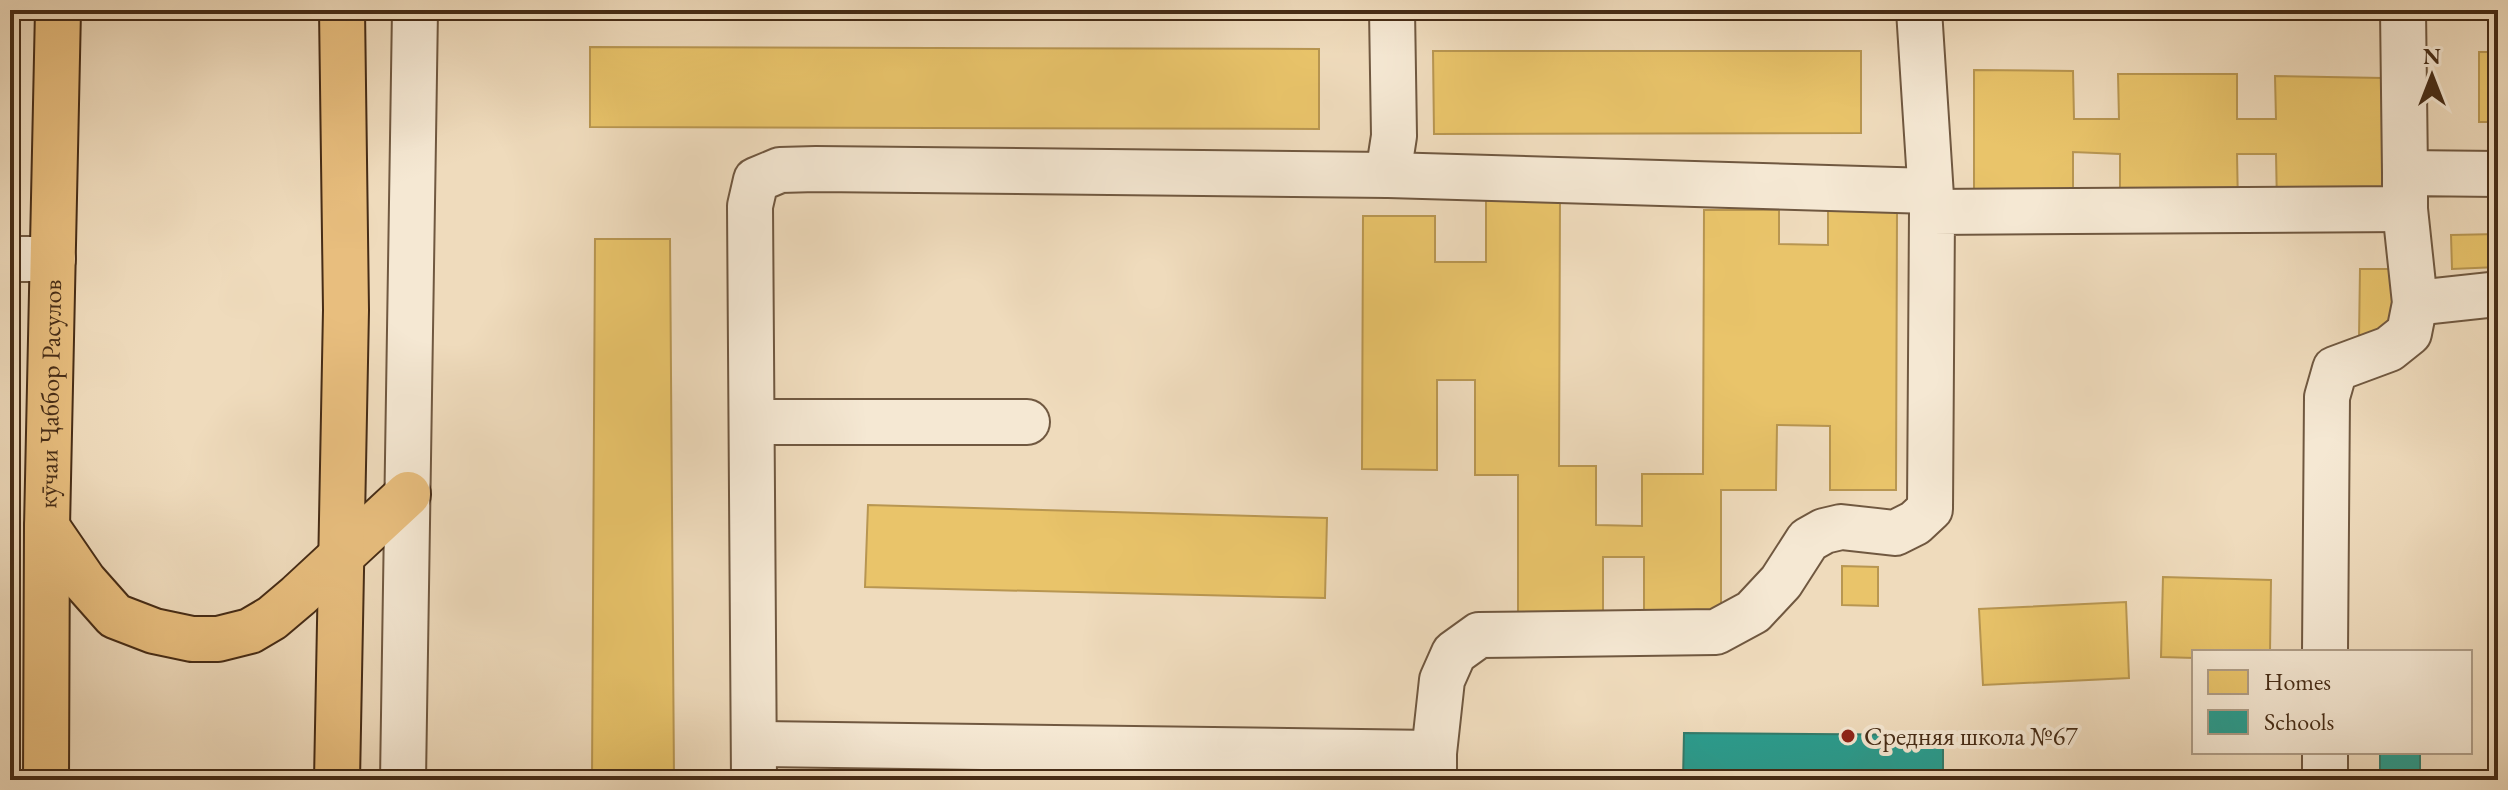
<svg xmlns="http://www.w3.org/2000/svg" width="2508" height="790" font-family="'EB Garamond',serif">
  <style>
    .homes { fill: #e9c46a; stroke: #b89651; stroke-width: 2 }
    .schools { fill: #2a9d8f; stroke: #327b6b; stroke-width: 2 }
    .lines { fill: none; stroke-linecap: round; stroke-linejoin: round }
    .minor-casing { stroke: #705840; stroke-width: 48 }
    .major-casing { stroke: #462c16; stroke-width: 48 }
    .minor { stroke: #f5e8d3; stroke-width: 44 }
    .major { stroke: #e8be7e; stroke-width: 44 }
    .poi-dot { fill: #8f2418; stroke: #f5e8d3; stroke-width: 3 }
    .labels { text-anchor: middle; stroke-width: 8; stroke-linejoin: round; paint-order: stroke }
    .street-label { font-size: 26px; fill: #462c16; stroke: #f5e8d3 }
    .poi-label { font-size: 26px; fill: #462c16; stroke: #f5e8d3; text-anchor: start }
  </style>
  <rect width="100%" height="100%" fill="#efdbbc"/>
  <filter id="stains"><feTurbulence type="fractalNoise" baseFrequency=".0025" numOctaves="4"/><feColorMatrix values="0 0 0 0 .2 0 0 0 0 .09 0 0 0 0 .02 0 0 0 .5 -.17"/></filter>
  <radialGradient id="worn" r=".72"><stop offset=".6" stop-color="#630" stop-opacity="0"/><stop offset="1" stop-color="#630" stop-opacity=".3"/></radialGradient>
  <g class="homes">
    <path d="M590,47L1319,49V129L590,127Z"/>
    <path d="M1433,51H1861V133L1434,134Z"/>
    <rect x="2479" y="52" width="19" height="70"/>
    <path d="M1974,70L2073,71L2074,119H2119L2118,74H2237V119H2276L2275,76L2383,78L2386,207L2277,206L2276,154H2237L2238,206H2120V154L2073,152V209H1974Z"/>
    <path d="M1486,198H1560L1559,466H1596V525L1642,526V474H1703L1704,210H1779V244L1828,245V209H1897L1896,490H1830V426L1777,425L1776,490H1721V612H1644V557H1603V612H1518V475H1475V380H1437V470L1362,469L1363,216H1435V262H1486Z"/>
    <path d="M2498,234V267L2452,269L2451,235Z"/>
    <path d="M595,239H670L674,780H592Z"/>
    <path d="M2360,269H2394V338H2359Z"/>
    <rect x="2492" y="415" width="6" height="80"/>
    <path d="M868,505L1327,518L1325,598L865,587Z"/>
    <path d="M1842,566L1878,567V606L1842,605Z"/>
    <path d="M2163,577L2271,580L2270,652H2194V658L2161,657Z"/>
    <path d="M2126,602L2129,678L1983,685L1979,609Z"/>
  </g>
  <g class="schools">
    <path d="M1684,733L1943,735V780H1683Z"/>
    <rect x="2380" y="752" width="40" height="25"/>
  </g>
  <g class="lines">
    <g class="minor-casing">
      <g id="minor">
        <path d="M1919,10L1932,212"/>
        <path d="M2403,10L2405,173"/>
        <path d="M1388,175L1394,136L1392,10"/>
        <path d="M10,259H53"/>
        <path d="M2415,303L2498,294"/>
        <path d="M752,422H1027"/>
        <path d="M2325,652L2327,397L2335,369L2389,349L2409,333L2415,303L2405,209"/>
        <path d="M754,744L1434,753V780"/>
        <path d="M1434,753L1442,680L1454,653L1479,635L1716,632L1753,612L1781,582L1808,540L1824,531L1841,527L1895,533L1915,523L1930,509L1932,212L2405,209V173L2498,174"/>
        <path d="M403,780L415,10"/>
        <path d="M754,780L750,206L756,180L780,170L816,169L1388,175L1930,191"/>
        <path d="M2325,780V752"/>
      </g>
    </g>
    <g class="major-casing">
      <g id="major">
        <path d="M47,527L84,581L115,616L154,631L192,639H218L250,631L272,618L298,596L408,494"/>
        <path id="s1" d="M46,780L47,527L58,10"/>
        <path d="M337,780L346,310L342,10"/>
      </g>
    </g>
    <use href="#minor" class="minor"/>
    <use href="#major" class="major"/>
  </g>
  <circle class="poi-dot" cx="1848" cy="736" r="8"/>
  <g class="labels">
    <g class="street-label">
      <text dy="9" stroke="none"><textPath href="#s1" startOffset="386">кӯчаи Ҷаббор Расулов</textPath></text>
    </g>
    <g class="poi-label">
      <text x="1864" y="745">Средняя школа №67</text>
    </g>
  </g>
  <rect width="2508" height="790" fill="none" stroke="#efdbbc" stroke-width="40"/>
  <rect x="12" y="12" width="2484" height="766" fill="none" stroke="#462c16" stroke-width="4"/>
  <rect x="20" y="20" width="2468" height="750" fill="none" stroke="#462c16" stroke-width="2"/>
  <rect x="2192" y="650" width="280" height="104" fill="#f5e8d3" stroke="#af9d87" stroke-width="2"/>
  <rect x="2208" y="670" width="40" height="24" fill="#e9c46a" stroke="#af9d87" stroke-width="2"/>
  <text x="2264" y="690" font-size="24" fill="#462c16">Homes</text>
  <rect x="2208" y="710" width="40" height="24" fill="#2a9d8f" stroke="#af9d87" stroke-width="2"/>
  <text x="2264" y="730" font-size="24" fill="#462c16">Schools</text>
  <g transform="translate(2432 76)" stroke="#f5e8d3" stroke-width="6" paint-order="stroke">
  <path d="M0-6L14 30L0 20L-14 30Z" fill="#462c16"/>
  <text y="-12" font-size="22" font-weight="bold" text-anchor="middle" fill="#462c16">N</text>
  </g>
  <rect width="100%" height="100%" filter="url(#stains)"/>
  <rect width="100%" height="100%" fill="url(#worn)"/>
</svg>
